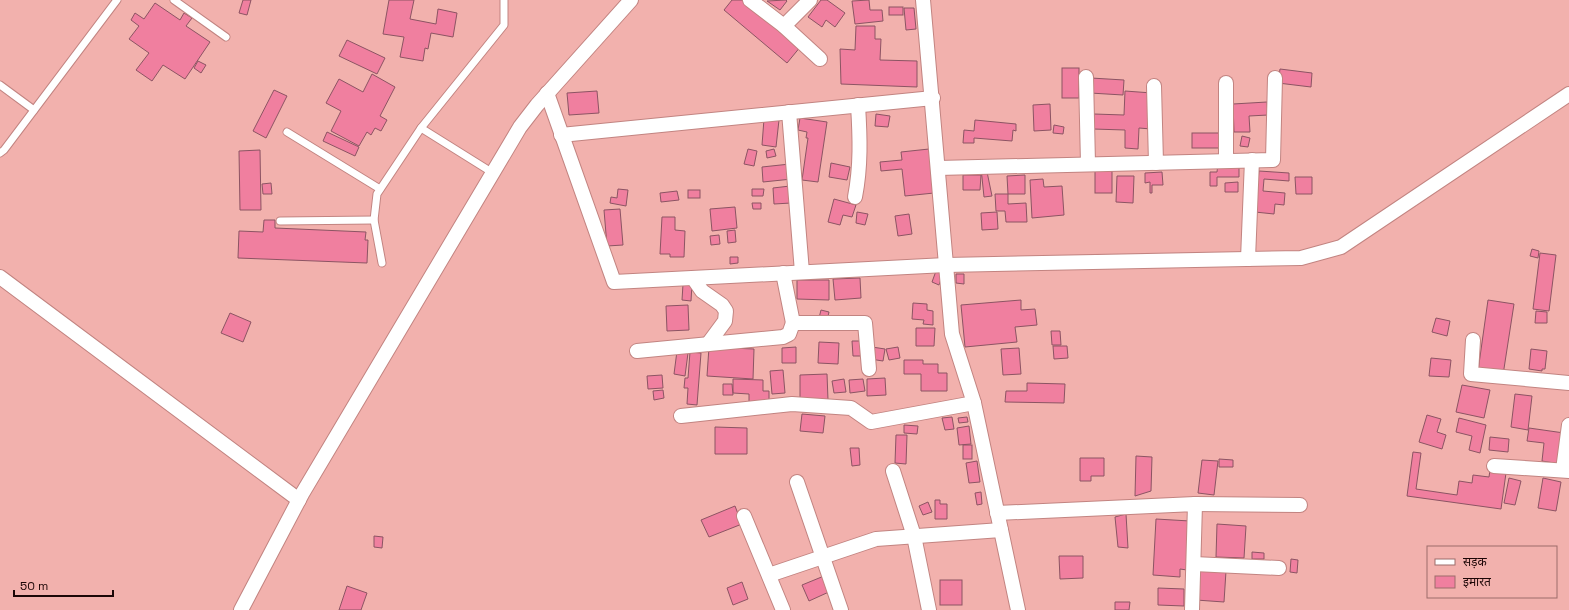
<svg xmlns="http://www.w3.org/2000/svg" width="1569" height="610" font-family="'Space Grotesk','Noto Sans Devanagari',sans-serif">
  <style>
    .building { fill: #f07f9f; stroke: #8c5463 }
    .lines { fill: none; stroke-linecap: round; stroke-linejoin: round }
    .lane-casing { stroke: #c28481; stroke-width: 9 }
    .street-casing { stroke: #c28481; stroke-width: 16 }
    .lane { stroke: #fff; stroke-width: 7 }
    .street { stroke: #fff; stroke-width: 14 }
  </style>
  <rect width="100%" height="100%" fill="#f2b1ad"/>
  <g class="building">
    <path d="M243,0H251L247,15L239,13Z"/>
    <path d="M389,0H414L410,19L436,24L438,9L457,13L453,37L431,33L428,49L425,48L423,61L400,57L404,37L383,34Z"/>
    <path d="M732,0H745L801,46L787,63L724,10Z"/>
    <path d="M786,0L787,1L780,10L767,1Z"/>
    <path d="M821,0H827L845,13L835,27L826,20L822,27L808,17Z"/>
    <path d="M869,0L870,10H882L883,21L855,24L852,1Z"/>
    <path d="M155,3L180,20L184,13L192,18L186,26L210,42L185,79L163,65L152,81L136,70L149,53L129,39L139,26L131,20L135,13L144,19Z"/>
    <rect x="889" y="7" width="14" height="8"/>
    <path d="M904,8H914L916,29L906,30Z"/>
    <path d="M856,26H875V39H881L880,60L917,61V87L841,84L840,49L855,50Z"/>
    <path d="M347,40L385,58L377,74L339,56Z"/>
    <path d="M198,61L206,65L201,73L194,68Z"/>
    <rect x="1062" y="68" width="17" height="30"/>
    <path d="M1280,69L1312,73L1311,87L1278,83Z"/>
    <path d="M372,74L395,87L380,116L387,120L381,131L375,128L371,135L367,132L359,146L331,131L341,111L326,103L339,79L363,92Z"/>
    <path d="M1091,78L1124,80L1123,95L1090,93Z"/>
    <path d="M274,90L287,96L266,138L253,131Z"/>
    <path d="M597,91L599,113L569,115L567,93Z"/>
    <path d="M1125,91L1152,93L1151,129L1139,128L1138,149L1125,148V130L1093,129L1094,114L1124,115Z"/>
    <path d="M1267,102L1268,115L1249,116L1250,132H1234L1233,104Z"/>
    <path d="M1050,104L1051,130L1034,131L1033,105Z"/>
    <path d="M876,114L890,116L888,127L875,126Z"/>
    <path d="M800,118L827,122L818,182L802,180L808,138H806L807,132L798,130Z"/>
    <path d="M764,119L779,120L776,147L762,145Z"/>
    <path d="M975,120L1016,124V131L1013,130L1012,141L974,138V143H963L964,130L974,131Z"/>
    <path d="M1054,125L1064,127L1063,134L1053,133Z"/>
    <path d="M327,132L359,147L355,156L323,141Z"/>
    <rect x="1192" y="133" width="27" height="15"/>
    <path d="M1242,136L1250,138L1248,147L1240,146Z"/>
    <path d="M748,149L757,151L754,166L744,164Z"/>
    <path d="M774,149L776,156L767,158L766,151Z"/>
    <path d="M929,149L934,193L905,196L902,169L881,171L880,162L902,160L901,152Z"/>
    <path d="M260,150L261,210H240L239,151Z"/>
    <path d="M831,163L850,167L847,180L829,177Z"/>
    <path d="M1218,163H1239V177H1217V186H1210V172H1217Z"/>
    <path d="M790,164L792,179L763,182L762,167Z"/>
    <rect x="1095" y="166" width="17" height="27"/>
    <path d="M986,167L992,196L984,197L981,168Z"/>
    <path d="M1259,171L1289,173V181L1264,179L1263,191L1285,193L1284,205L1275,204L1274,214L1255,212Z"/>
    <path d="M1162,172L1163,185H1152V193H1150V182L1145,183V173Z"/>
    <path d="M963,175H981L980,190H963Z"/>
    <path d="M1025,175V194H1008L1007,176Z"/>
    <path d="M1117,176H1134L1133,203L1116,202Z"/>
    <path d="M1295,177H1312V194H1296Z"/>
    <path d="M1043,179L1044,187L1062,186L1064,215L1032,218L1030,180Z"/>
    <path d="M1238,182V192H1225V183Z"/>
    <path d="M271,183L272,194H263L262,184Z"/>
    <path d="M790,186L791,203L774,204L773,188Z"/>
    <path d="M618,189L628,190L626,206L610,203L611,197L617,198Z"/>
    <path d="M752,189H764L763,196H752Z"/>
    <rect x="688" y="190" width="12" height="8"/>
    <path d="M677,191L679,200L661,202L660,193Z"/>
    <path d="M995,194H1008V204L1026,203L1027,222H1006L1005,211H996Z"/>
    <path d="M834,199L856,205L852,217L843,215L840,225L828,222Z"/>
    <path d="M752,203H761V209H753Z"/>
    <path d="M735,207L737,228L712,231L710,209Z"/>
    <path d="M620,209L623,245L607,246L604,210Z"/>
    <path d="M857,212L868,214L865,225L856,223Z"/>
    <path d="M997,212L998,229L982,230L981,213Z"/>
    <path d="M909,214L912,234L898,236L895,216Z"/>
    <path d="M662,217H675V230L685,231L684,257H670V254H660Z"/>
    <path d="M264,220H275V228L366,232L365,240H368L367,263L238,258L239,231L263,232Z"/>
    <path d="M735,230L736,242L728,243L727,231Z"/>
    <path d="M719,235L720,244L711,245L710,236Z"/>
    <path d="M1532,249L1539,251L1538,258L1530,256Z"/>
    <path d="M1540,253L1556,255L1549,311L1533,309Z"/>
    <path d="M730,257H738V263L730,264Z"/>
    <path d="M936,271L943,273L939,285L932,282Z"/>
    <path d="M956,274H964V284L956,283Z"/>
    <path d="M860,278L861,298L835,300L833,279Z"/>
    <path d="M797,280H829V300L797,299Z"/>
    <path d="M683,284H692L691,301L682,300Z"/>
    <path d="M1021,300V310L1035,309L1037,325L1015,327L1017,342L965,347L961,305Z"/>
    <path d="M1488,300L1514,304L1503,375L1478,371Z"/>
    <path d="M913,303L927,304V310L933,311V325L923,324L924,320L912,319Z"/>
    <path d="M688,305L689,330L667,331L666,306Z"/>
    <path d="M821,310L829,312L827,320L819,318Z"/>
    <path d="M1536,311L1547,312V323H1535Z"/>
    <path d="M230,313L251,322L243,342L221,333Z"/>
    <path d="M1436,318L1450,321L1447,336L1432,332Z"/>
    <path d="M916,328H935L934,346H916Z"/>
    <path d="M1051,331H1060L1061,345H1052Z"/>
    <path d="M852,341H865V356H853Z"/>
    <path d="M819,342L839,343L838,364L818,363Z"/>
    <path d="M1053,346H1067L1068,358L1054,359Z"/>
    <path d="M709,347L754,349L753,379L707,376Z"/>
    <path d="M796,347V363H782V348Z"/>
    <path d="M872,347L885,349L883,361L870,359Z"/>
    <path d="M898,347L900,358L889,360L886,349Z"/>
    <path d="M1019,348L1021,374L1003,375L1001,349Z"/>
    <path d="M1531,349L1547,351L1545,369H1542V371L1529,369Z"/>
    <path d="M677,351L688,353L685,376L674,374Z"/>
    <path d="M690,352L701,353L697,405L687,404L688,388H684L685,378H688Z"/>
    <path d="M1431,358L1451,360L1449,377L1429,376Z"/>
    <path d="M904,360H923V364H938V373H947V391H921V374H904Z"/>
    <path d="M783,370L785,393L772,394L770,371Z"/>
    <path d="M827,374L828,400L800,401V375Z"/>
    <path d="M662,375L663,388L648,389L647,376Z"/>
    <path d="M885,378L886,395L867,396V379Z"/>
    <path d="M733,379L763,380V391H769V404H749V394L733,393Z"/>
    <path d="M844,379L846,392L834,393L832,381Z"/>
    <path d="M863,379L865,391L850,393L849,380Z"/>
    <path d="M1027,383L1065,384L1064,403L1005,402L1006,391H1027Z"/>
    <path d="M723,384H732L733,395H723Z"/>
    <path d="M1462,385L1490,390L1484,418L1456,412Z"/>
    <path d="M663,390L664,398L654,400L653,391Z"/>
    <path d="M1515,394L1532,396L1528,430L1511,427Z"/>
    <path d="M802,414L825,416L823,433L800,431Z"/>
    <path d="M1427,415L1441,419L1437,432L1446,435L1442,449L1419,442Z"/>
    <path d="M952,417L954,429L945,430L942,418Z"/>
    <path d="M967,417L968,422L959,423L958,418Z"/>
    <path d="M1459,418L1486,425L1480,453L1469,450L1472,436L1456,432Z"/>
    <path d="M904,425L918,426L917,434L904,433Z"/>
    <path d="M969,426L971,444L959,445L957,428Z"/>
    <path d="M715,427L747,428V454H715Z"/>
    <path d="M1529,428L1564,433L1560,464L1542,461L1544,443L1527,441Z"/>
    <path d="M896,435H907L906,464L895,463Z"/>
    <path d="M1490,437L1509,439L1508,452L1489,450Z"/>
    <rect x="963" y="445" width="9" height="14"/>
    <path d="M850,448H859L860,465L852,466Z"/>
    <path d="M1413,452L1421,453L1416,489L1457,495L1459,481L1472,483L1473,475L1489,477L1490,470L1506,473L1501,509L1407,496Z"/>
    <path d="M1136,456L1152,457L1151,491L1135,496Z"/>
    <path d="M1080,458H1104V476H1091V481H1080Z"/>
    <path d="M1219,459L1233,460V467H1219Z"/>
    <path d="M1202,460L1218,461L1214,495L1198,493Z"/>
    <path d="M977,461L980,482L969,483L966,463Z"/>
    <path d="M1509,478L1521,481L1515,505L1504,503Z"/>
    <path d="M1543,478L1561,482L1556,511L1538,508Z"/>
    <path d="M981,492L982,504L977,505L975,493Z"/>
    <path d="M935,500H940V504H947V519H935Z"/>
    <path d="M928,502L932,512L923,515L919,506Z"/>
    <path d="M735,506L742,524L709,537L701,520Z"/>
    <path d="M1126,514L1128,548L1118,547L1115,517Z"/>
    <path d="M1156,519L1190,521L1187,570L1180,569V577L1153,575Z"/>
    <path d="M1217,524L1246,526L1244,558L1216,557Z"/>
    <path d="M374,536L383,537L382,548L374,547Z"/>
    <path d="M1252,552L1264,553V559H1252Z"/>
    <path d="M1059,556H1083V578L1060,579Z"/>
    <path d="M1291,559L1298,560L1297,573L1290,572Z"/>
    <path d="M1198,569L1226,571L1224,602L1196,600Z"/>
    <path d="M824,576L831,591L809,601L802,585Z"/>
    <rect x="940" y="580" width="22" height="25"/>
    <path d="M742,582L748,599L733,605L727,588Z"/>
    <path d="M347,586L367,593L361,610H339Z"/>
    <path d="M1158,588L1184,589V606L1158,605Z"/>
    <path d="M1115,602H1130L1129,610H1115Z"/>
  </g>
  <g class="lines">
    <g class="lane-casing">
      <g id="lane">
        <path d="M174,0L226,37"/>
        <path d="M0,85L34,110"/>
        <path d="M287,132L380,189"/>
        <path d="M0,153L4,150L117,0"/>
        <path d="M493,173L421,128L504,25V0"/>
        <path d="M280,221L374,220"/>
        <path d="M382,263L374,220L377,194L421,128"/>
      </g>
    </g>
    <g class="street-casing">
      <g id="street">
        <path d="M750,0L784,26L820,59"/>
        <path d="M923,0L952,334L974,403L1018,610"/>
        <path d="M784,26L810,0"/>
        <path d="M1086,77L1088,164"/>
        <path d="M1154,86L1156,163"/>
        <path d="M547,93L614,282L946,265L1301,258L1341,247L1569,94"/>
        <path d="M789,112L802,272"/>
        <path d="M561,135L933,98"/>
        <path d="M1226,161V83"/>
        <path d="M938,168L1273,160L1275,78"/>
        <path d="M855,197C861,166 860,137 858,105"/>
        <path d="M1248,259L1252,160"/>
        <path d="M783,273L793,323H865L869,369"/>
        <path d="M0,277L299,500"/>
        <path d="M693,278L702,291L722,305L726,311L725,321L708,344"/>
        <path d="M1473,340L1471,374L1569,383"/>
        <path d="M637,351L783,337L789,334L793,323"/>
        <path d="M681,416L792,404L851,408L871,422L974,403"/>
        <path d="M1494,466L1569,471"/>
        <path d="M1563,470L1569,425"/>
        <path d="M893,471L914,536L929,610"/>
        <path d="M797,482L841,610"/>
        <path d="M1195,504L1300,505"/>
        <path d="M997,513L1195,504L1192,610"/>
        <path d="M744,516L783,610"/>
        <path d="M1194,564L1279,568"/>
        <path d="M769,575L876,539L1001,530"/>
        <path d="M241,610L302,494L520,127L537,105L631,0"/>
      </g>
    </g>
    <use href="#lane" class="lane"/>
    <use href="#street" class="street"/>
  </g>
  <rect x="1427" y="546" width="130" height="52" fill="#f2b1ad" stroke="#9c6d6a"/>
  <rect x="1435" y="559" width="20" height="6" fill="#ffffff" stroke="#9c6d6a"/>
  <text x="1463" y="566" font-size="12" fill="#1c0606">सड़क</text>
  <rect x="1435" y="576" width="20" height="12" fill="#f07f9f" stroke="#9c6d6a"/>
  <text x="1463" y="586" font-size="12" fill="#1c0606">इमारत</text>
  <path d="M14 590v6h99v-6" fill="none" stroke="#1c0606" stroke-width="2"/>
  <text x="20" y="590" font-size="12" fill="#1c0606" stroke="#f2b1ad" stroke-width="3" paint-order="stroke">50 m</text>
</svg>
